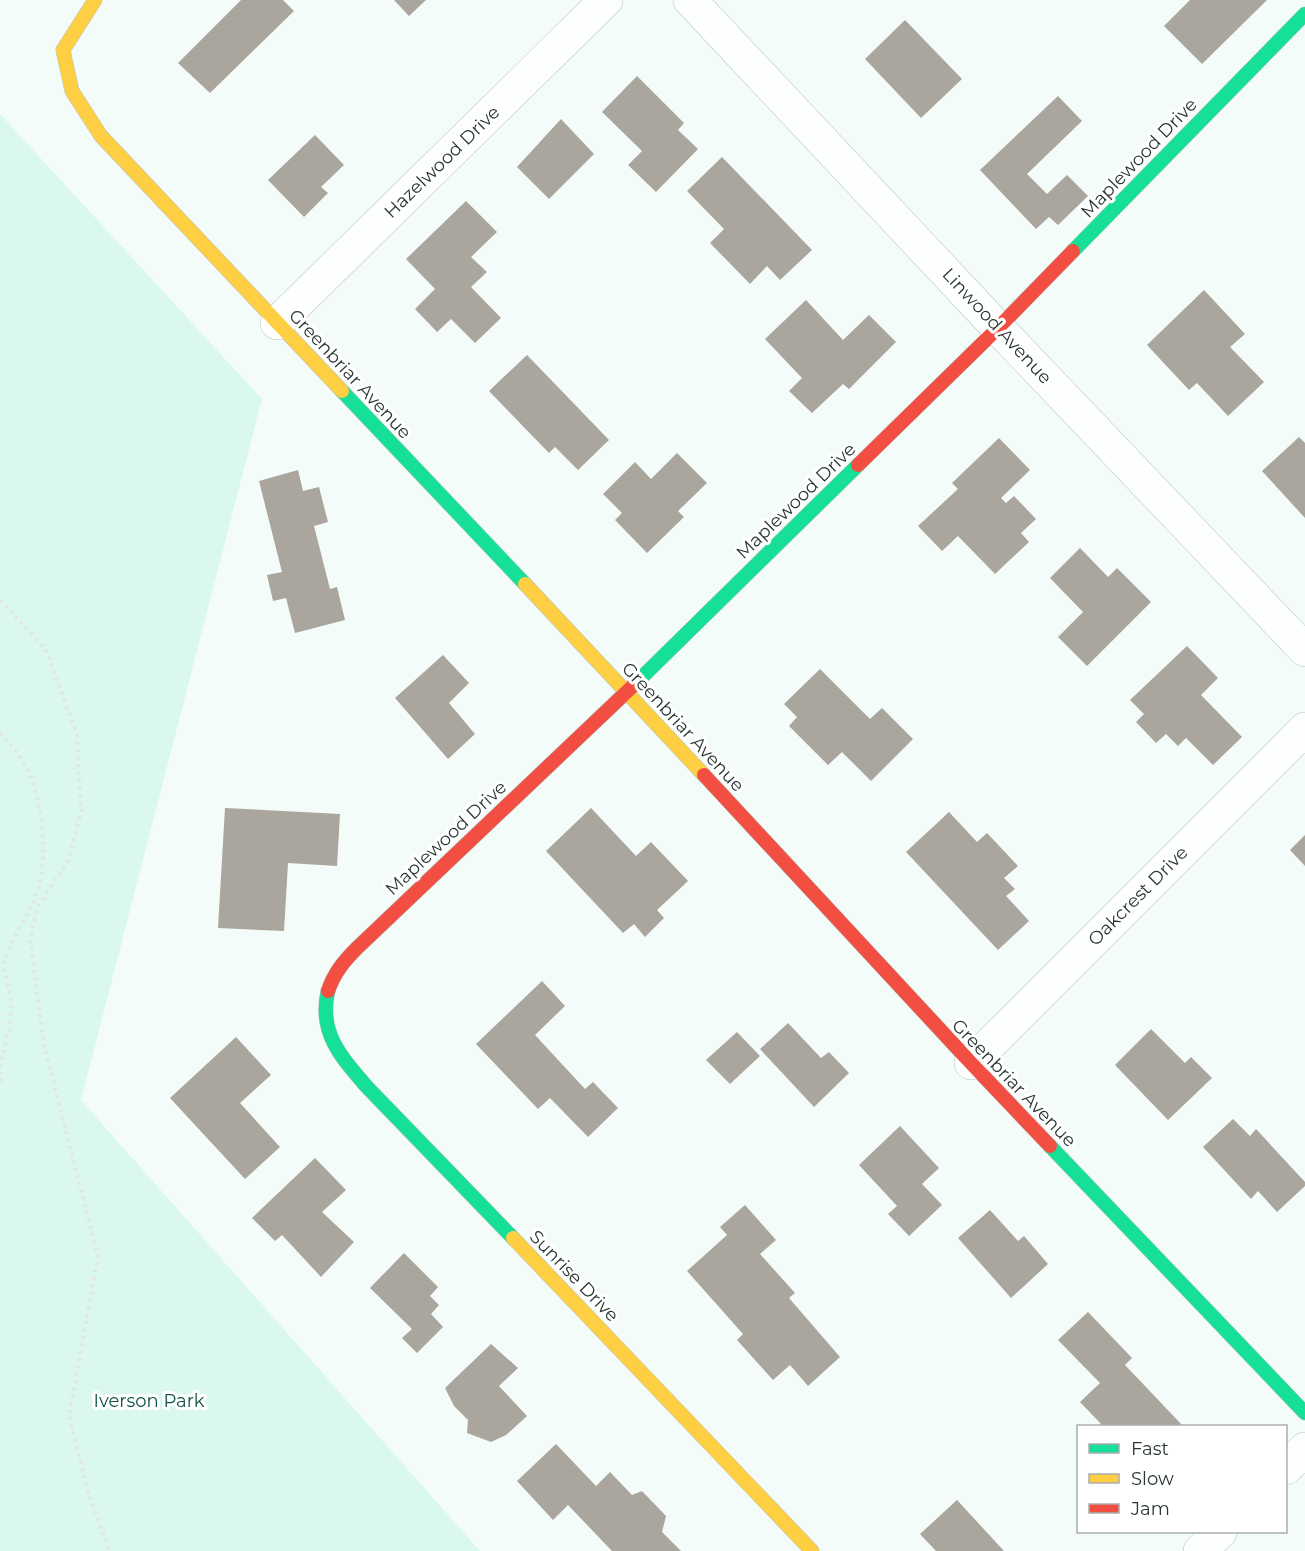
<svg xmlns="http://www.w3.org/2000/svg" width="1305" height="1551" font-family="Montserrat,sans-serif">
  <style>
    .green { fill: #dbf8f0 }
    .building { fill: #aaa59d }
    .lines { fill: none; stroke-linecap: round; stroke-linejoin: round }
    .street-casing { stroke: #b9c3c0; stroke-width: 34 }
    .fast-casing { stroke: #b9c3c0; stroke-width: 15 }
    .slow-casing { stroke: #b9c3c0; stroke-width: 15 }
    .jam-casing { stroke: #b9c3c0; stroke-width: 15 }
    .path { stroke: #e4e6e5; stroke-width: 4; stroke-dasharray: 3 4.5; stroke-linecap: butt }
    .street { stroke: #fdfffe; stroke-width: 33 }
    .fast { stroke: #16e098; stroke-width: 14 }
    .slow { stroke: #ffcf43; stroke-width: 14 }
    .jam { stroke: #f24e42; stroke-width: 14 }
    .labels { text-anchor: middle; stroke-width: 6; stroke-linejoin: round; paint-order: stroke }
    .street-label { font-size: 18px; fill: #293733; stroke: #fff }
    .park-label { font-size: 18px; fill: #125346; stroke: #fff }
  </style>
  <rect width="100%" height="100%" fill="#f4fcf9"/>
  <path class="green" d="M0,114L262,399L81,1100L480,1551H0Z"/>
  <g class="building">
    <path d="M241,0H283L294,11L210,93L178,63Z"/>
    <path d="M394,0H426L409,16Z"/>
    <path d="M1190,0H1267L1202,64L1164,26Z"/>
    <path d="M905,20L962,79L921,118L865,59Z"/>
    <path d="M637,76L684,123L678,130L698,149L656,192L628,165L642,151L602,112Z"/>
    <path d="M1058,96L1082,121L1027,174L1047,194L1067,175L1088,196L1058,225L1049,217L1036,229L980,170Z"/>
    <path d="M561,119L594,154L549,199L517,167Z"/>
    <path d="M315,135L344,165L321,187L328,193L304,217L268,180Z"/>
    <path d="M722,157L812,250L780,280L767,266L750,284L710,243L724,229L687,191Z"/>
    <path d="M466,201L497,232L471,257L487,272L471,287L501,318L475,343L451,319L437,332L415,309L435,289L406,259Z"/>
    <path d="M1204,290L1245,334L1230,347L1264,382L1228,416L1197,383L1189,390L1147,345Z"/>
    <path d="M806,300L843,340L869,315L896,342L849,389L843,384L812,413L789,391L802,378L765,339Z"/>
    <path d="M527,355L609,440L578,470L555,447L549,453L489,391Z"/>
    <path d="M1299,437L1305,443V518L1262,471Z"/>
    <path d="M999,438L1030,470L1001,498L1006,503L1014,496L1036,519L1021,533L1029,542L995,574L958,536L942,551L918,526L958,489L952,483Z"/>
    <path d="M677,453L707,483L678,511L684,517L647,553L615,520L622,513L603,494L635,462L651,479Z"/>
    <path d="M298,470L303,491L319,487L328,522L314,526L330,589L337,587L345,620L295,633L286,598L273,601L267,575L282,572L259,481Z"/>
    <path d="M1080,548L1108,577L1117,568L1151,602L1087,666L1058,637L1083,612L1050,578Z"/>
    <path d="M1187,646L1218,678L1201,695L1242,737L1213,765L1186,738L1178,746L1166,734L1156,743L1136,722L1144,714L1130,700Z"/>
    <path d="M443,655L469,683L449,703L475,734L448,759L395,698Z"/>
    <path d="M820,669L870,719L882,708L913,739L871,781L842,752L828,765L789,726L797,717L784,704Z"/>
    <path d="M225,808L340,814L337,866L288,863L284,931L218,928Z"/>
    <path d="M591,808L636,856L651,842L688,881L657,910L664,918L645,937L634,924L623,933L546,851Z"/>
    <path d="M949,812L977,842L987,833L1018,866L1004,878L1015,889L1006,896L1029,921L998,950L906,852Z"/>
    <path d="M1305,835V866L1290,850Z"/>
    <path d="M542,981L565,1006L535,1035L585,1089L593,1082L618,1108L588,1137L550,1098L538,1109L476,1044Z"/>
    <path d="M788,1023L821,1058L829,1052L849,1073L814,1107L760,1049Z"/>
    <path d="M1151,1029L1185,1063L1191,1057L1212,1078L1168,1120L1115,1065Z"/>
    <path d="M737,1032L760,1056L730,1084L706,1060Z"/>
    <path d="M236,1037L271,1075L240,1103L280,1147L245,1179L170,1098Z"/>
    <path d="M1233,1119L1250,1136L1256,1129L1305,1182V1186L1277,1212L1258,1191L1251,1199L1203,1147Z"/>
    <path d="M900,1126L939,1168L922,1184L942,1205L909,1236L888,1214L897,1206L859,1165Z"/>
    <path d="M315,1158L346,1190L322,1212L354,1242L321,1277L282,1235L275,1241L252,1218Z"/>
    <path d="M745,1205L776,1240L760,1254L795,1293L789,1298L840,1357L808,1386L790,1365L773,1380L737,1340L743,1334L687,1271L727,1235L720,1227Z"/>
    <path d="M990,1210L1018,1241L1024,1236L1048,1264L1011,1298L958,1238Z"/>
    <path d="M404,1253L438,1287L430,1296L439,1305L431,1314L443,1327L417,1353L402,1338L412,1329L370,1288Z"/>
    <path d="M1088,1312L1132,1358L1125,1365L1183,1426H1103L1080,1402L1100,1383L1058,1340Z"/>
    <path d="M491,1344L518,1368L499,1386L527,1416L506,1435L491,1442L467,1433L468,1420L454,1406L445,1388Z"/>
    <path d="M556,1444L596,1486L610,1472L632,1495L642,1491L666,1516L662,1532L681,1551H612L568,1505L553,1520L517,1481Z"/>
    <path d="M957,1500L1004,1551H936L920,1534Z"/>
  </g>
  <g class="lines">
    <g class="street-casing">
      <g id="street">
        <path d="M690,0L998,328L1305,650"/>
        <path d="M277,323L606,0"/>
        <path d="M971,1063L1305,729"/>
        <path d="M1286,1468L1305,1449"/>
        <path d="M1200,1551L1220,1532"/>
      </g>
    </g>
    <g class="fast-casing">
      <g id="fast">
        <path d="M1073,251L1305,14"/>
        <path d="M342,391L525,584"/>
        <path d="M636,683L858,465"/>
        <path d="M328,991C318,1033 342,1058 367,1087L513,1238"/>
        <path d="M1050,1146L1305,1413"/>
      </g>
    </g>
    <g class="slow-casing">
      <g id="slow">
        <path d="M95,0L63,50L72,91L101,136L342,391"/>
        <path d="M525,584L704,775"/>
        <path d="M513,1238L812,1551"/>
      </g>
    </g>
    <g class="jam-casing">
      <g id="jam">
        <path d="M858,465L998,328L1073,251"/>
        <path d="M704,775L971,1063L1050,1146"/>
        <path d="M328,991C334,973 344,961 357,948L636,683"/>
      </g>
    </g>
    <g class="path">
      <path d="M0,600L46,650L77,735L81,812L69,859L38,907L32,927L31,945L44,1045L98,1256L69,1416L89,1495L110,1551"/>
      <path d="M0,733C9,743 18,753 25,765C42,793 48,854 39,886C32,912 13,934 5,960C2,974 10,987 11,1001C11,1012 10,1026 7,1037C5,1046 2,1055 0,1063C0,1071 1,1078 0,1086"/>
    </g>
    <use href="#street" class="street"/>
    <use href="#fast" class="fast"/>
    <use href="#slow" class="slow"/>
    <use href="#jam" class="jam"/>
  </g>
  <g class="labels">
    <g class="street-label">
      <text transform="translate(1139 158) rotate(-46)" y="6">Maplewood Drive</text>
      <text transform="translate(442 162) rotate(-44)" y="6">Hazelwood Drive</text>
      <text transform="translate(997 326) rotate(47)" y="6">Linwood Avenue</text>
      <text transform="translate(350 374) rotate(47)" y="6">Greenbriar Avenue</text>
      <text transform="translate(796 501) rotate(-44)" y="6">Maplewood Drive</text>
      <text transform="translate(683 727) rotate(47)" y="6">Greenbriar Avenue</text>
      <text transform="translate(446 838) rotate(-43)" y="6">Maplewood Drive</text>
      <text transform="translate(1138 896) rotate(-45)" y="6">Oakcrest Drive</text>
      <text transform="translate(1014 1083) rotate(46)" y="6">Greenbriar Avenue</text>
      <text transform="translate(574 1276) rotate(46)" y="6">Sunrise Drive</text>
    </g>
    <g class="park-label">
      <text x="149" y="1407">Iverson Park</text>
    </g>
  </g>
  <rect x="1077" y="1425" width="210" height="108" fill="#ffffff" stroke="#a9afad" stroke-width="1.5"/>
  <rect x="1089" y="1444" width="30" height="9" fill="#16e098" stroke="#a9afad" stroke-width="1.5"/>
  <text x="1131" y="1455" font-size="18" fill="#293733">Fast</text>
  <rect x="1089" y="1474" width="30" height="9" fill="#ffcf43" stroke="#a9afad" stroke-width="1.5"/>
  <text x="1131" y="1485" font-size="18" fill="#293733">Slow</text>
  <rect x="1089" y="1504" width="30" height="9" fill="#f24e42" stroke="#a9afad" stroke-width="1.5"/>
  <text x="1131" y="1515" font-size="18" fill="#293733">Jam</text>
</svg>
